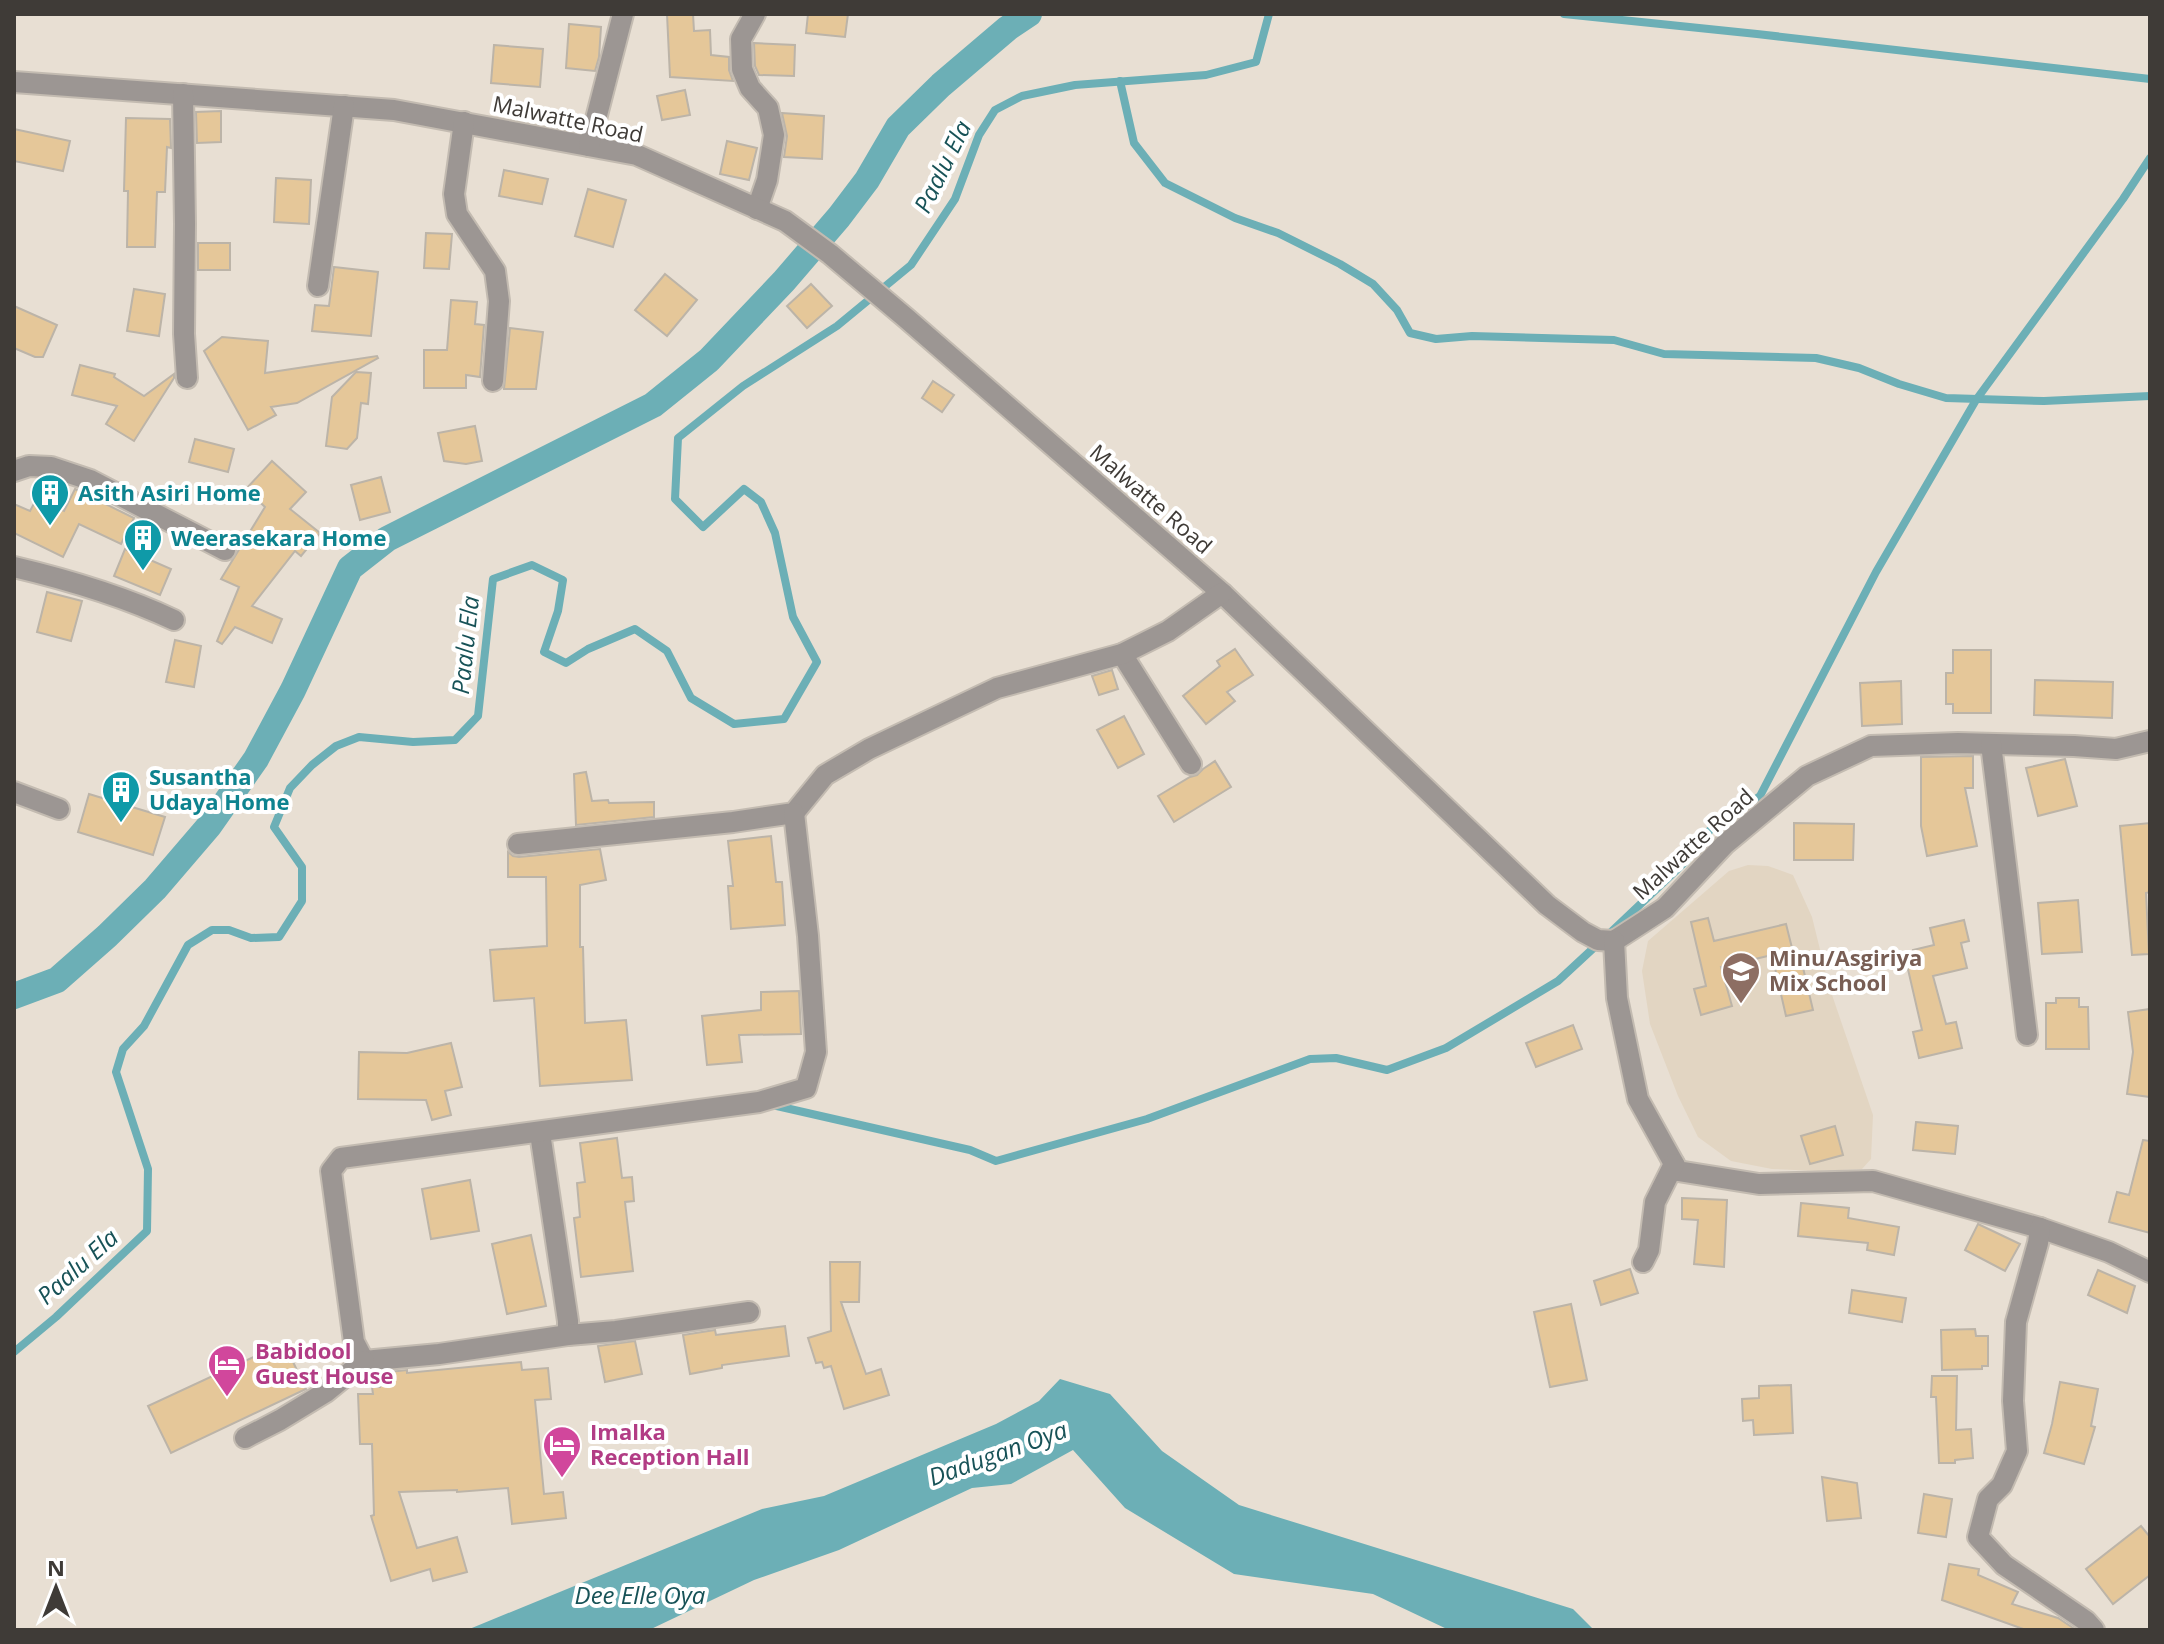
<svg xmlns="http://www.w3.org/2000/svg" width="2164" height="1644" font-family="'Open Sans',sans-serif">
  <style>
    .built { fill: #e2d5c2 }
    .water { fill: #6cafb6 }
    .lines { fill: none; stroke-linecap: round; stroke-linejoin: round }
    .stream { stroke: #6cafb6; stroke-width: 8 }
    .canal { stroke: #6cafb6; stroke-width: 26 }
    .building { fill: #e5c799; stroke: #bcb4a8; stroke-width: 2 }
    .minor-casing { stroke: #c3bbb1; stroke-width: 24 }
    .minor { stroke: #9c9693; stroke-width: 20 }
    .labels { text-anchor: middle; stroke-width: 8; stroke-linejoin: round; paint-order: stroke }
    .street-label { font-size: 22px; fill: #3f3b37; stroke: #fff }
    .culture-label { font-size: 22px; font-weight: bold; fill: #0d838f; stroke: #fff; text-anchor: start }
    .education-label { font-size: 22px; font-weight: bold; fill: #785e54; stroke: #fff; text-anchor: start }
    .hotel-label { font-size: 22px; font-weight: bold; fill: #b23c85; stroke: #fff; text-anchor: start }
    .water-label { font-size: 24px; font-style: italic; fill: #175257; stroke: #fff }
  </style>
  <rect width="100%" height="100%" fill="#e8dfd3"/>
  <path class="built" d="M1748,865L1768,866L1793,875L1812,917L1829,986L1873,1115L1871,1159L1862,1169L1818,1171L1772,1169L1731,1161L1698,1137L1678,1096L1650,1024L1642,971L1648,941L1729,871Z"/>
  <path class="water" d="M1060,1379L1110,1394L1162,1451L1239,1505L1573,1609L1594,1630H1449L1373,1594L1234,1574L1125,1508L1073,1450L1011,1484L972,1488L839,1550L754,1580L649,1630H467L762,1509L824,1496L996,1424L1039,1401Z"/>
  <g class="lines">
    <g class="stream">
      <path d="M1564,14L1757,34L2150,79"/>
      <path d="M1120,81L1134,143L1165,183L1235,218L1278,233L1340,264L1373,284L1397,310L1410,333L1436,339L1472,336L1614,340L1664,354L1816,358L1859,368L1899,384L1946,398L2044,401L2150,396"/>
      <path d="M1609,934L1686,861L1710,830L1760,796L1876,572L1976,400L2123,199L2150,158"/>
      <path d="M768,1104L970,1150L996,1161L1147,1119L1310,1059L1336,1058L1387,1070L1446,1048L1558,981L1599,943"/>
      <path d="M14,1352L56,1317L147,1231L148,1169L116,1072L123,1049L144,1026L188,945L212,930H229L251,938L279,937L302,901V867L274,827L290,788L312,765L336,746L359,737L413,742L455,740L478,716L493,579L532,565L563,580L558,611L544,652L566,663L588,649L635,629L667,651L691,698L734,724L784,719L817,662L793,617L775,533L761,502L744,489L703,527L675,499L678,438L743,386L837,326L911,265L955,199L979,135L995,110L1022,96L1075,85L1206,75L1256,62L1269,14"/>
    </g>
    <path class="canal" d="M14,996L57,980L107,936L155,889L209,826L256,759L293,690L350,568L387,539L653,405L709,360L784,281L839,217L867,180L898,127L941,85L1008,28L1029,14"/>
  </g>
  <g class="building">
    <path d="M667,14H693L694,31L710,30L711,55L729,57V70L733,81L670,77Z"/>
    <path d="M808,14H848L845,37L806,33Z"/>
    <path d="M569,24L601,27L599,57L595,71L566,68Z"/>
    <path d="M754,43L795,45L794,76L759,75L755,66Z"/>
    <path d="M494,45L543,49L540,87L491,83Z"/>
    <path d="M685,90L690,115L662,120L657,96Z"/>
    <path d="M221,111V142L197,143L196,112Z"/>
    <path d="M782,113L824,116L822,159L784,157L787,136Z"/>
    <path d="M126,118L170,119L171,148L167,147L165,192H157L155,247H127L128,191H124Z"/>
    <path d="M14,129L70,141L63,171L14,161Z"/>
    <path d="M727,141L757,148L749,180L720,174Z"/>
    <path d="M504,170L548,179L542,204L499,196Z"/>
    <path d="M276,178L311,180L309,224L274,222Z"/>
    <path d="M588,189L626,200L613,247L575,236Z"/>
    <path d="M426,233L452,234L449,269L424,268Z"/>
    <rect x="198" y="243" width="32" height="27"/>
    <path d="M334,267L378,272L371,336L312,331L315,305L329,306Z"/>
    <path d="M665,274L697,300L667,336L635,310Z"/>
    <path d="M811,284L832,306L807,328L787,306Z"/>
    <path d="M134,289L165,294L159,336L127,331Z"/>
    <path d="M451,300L477,302L475,324L484,325L480,377L466,375V388H424V350H447Z"/>
    <path d="M14,306L57,325L43,357H35L14,348Z"/>
    <path d="M510,328L543,332L536,389H504Z"/>
    <path d="M222,337L268,341L265,373L377,356L378,358L297,403L271,407L276,415L248,430L204,351Z"/>
    <path d="M80,365L115,374L114,377L144,396L174,374V378L134,441L106,424L117,406L72,395Z"/>
    <path d="M356,372L371,373L368,404L361,403L357,438L347,449L326,446L332,397Z"/>
    <path d="M933,381L954,395L942,412L922,398Z"/>
    <path d="M475,426L482,461L466,464L444,461L438,433Z"/>
    <path d="M195,439L234,449L228,472L189,462Z"/>
    <path d="M272,461L306,492L290,509L320,533L301,556L295,551L252,606L282,619L272,643L235,627L222,644L217,641L239,587L221,579L265,507L246,489Z"/>
    <path d="M381,477L390,512L360,520L351,485Z"/>
    <path d="M75,489L134,518L121,544L79,524L63,557L14,533V504L30,511L37,498L64,511Z"/>
    <path d="M125,549L171,569L160,595L114,576Z"/>
    <path d="M47,592L82,601L71,641L37,632Z"/>
    <path d="M175,640L201,646L194,687L166,682Z"/>
    <path d="M1235,649L1253,675L1227,692L1235,701L1206,724L1183,696L1220,666L1217,661Z"/>
    <path d="M1953,650H1991V713H1953V704H1946V673H1953Z"/>
    <path d="M1112,670L1118,689L1099,695L1092,676Z"/>
    <path d="M2035,680L2113,682L2112,718L2034,715Z"/>
    <path d="M1901,681L1902,724L1862,726L1860,683Z"/>
    <path d="M1124,716L1144,754L1118,768L1097,730Z"/>
    <path d="M1973,756V788H1965L1977,846L1927,856L1921,826V757Z"/>
    <path d="M2065,759L2077,806L2038,816L2026,768Z"/>
    <path d="M1215,761L1231,787L1174,822L1158,796L1190,777L1197,775L1203,769Z"/>
    <path d="M586,772L592,801L608,800L609,803L654,802V817L576,825L574,774Z"/>
    <path d="M89,794L165,817L153,855L78,832Z"/>
    <path d="M1794,823L1854,824L1853,860H1794Z"/>
    <path d="M2150,823V892L2146,893L2149,954L2132,955L2120,826Z"/>
    <path d="M771,836L776,882H782L785,925L731,929L728,886H733L728,841Z"/>
    <path d="M600,849L606,880L580,885V947H583L585,1023L626,1020L632,1080L540,1086L534,998L494,1001L490,950L547,946L546,877H508V852L513,856L519,857Z"/>
    <path d="M2078,900L2082,952L2042,954L2038,903Z"/>
    <path d="M1708,918L1714,941L1786,924L1794,956L1800,955L1813,1010L1786,1016L1772,955L1721,967L1732,1006L1701,1015L1694,989L1706,986L1691,922Z"/>
    <path d="M1964,920L1969,941L1961,943L1967,968L1933,976L1946,1024L1956,1022L1962,1048L1919,1058L1913,1032L1922,1030L1907,965L1915,963L1913,950L1934,945L1930,928Z"/>
    <path d="M799,991L801,1034L739,1035L742,1062L707,1065L702,1016L761,1010V992Z"/>
    <path d="M2056,998H2079V1007H2088L2089,1049H2046V1003H2056Z"/>
    <path d="M2150,1009V1097L2127,1094L2133,1052L2128,1012Z"/>
    <path d="M1573,1025L1582,1049L1536,1067L1526,1043Z"/>
    <path d="M451,1043L462,1087L445,1091L451,1115L432,1120L426,1100L358,1099L359,1052L407,1053Z"/>
    <path d="M1916,1122L1958,1126L1955,1154L1913,1150Z"/>
    <path d="M1835,1126L1843,1155L1810,1164L1801,1136Z"/>
    <path d="M617,1138L622,1178L632,1177L634,1201L625,1202L633,1271L581,1277L574,1218L580,1217L577,1183L585,1182L580,1143Z"/>
    <path d="M2143,1140L2150,1141V1233L2109,1222L2117,1192L2129,1195Z"/>
    <path d="M470,1180L479,1231L431,1239L422,1189Z"/>
    <path d="M1682,1198L1727,1200L1724,1267L1694,1264L1698,1220L1682,1219Z"/>
    <path d="M1801,1203L1849,1208L1848,1218L1899,1227L1894,1255L1867,1250L1868,1243L1798,1236Z"/>
    <path d="M1978,1224L2020,1244L2005,1271L1965,1250Z"/>
    <path d="M531,1235L546,1306L507,1314L492,1244Z"/>
    <path d="M830,1262H860L859,1302H841L866,1374L881,1369L889,1395L844,1409L831,1366L824,1368L822,1362L816,1363L808,1338L831,1331Z"/>
    <path d="M1630,1269L1638,1293L1601,1305L1594,1281Z"/>
    <path d="M2098,1270L2135,1286L2127,1313L2088,1295Z"/>
    <path d="M1852,1290L1906,1298L1902,1322L1849,1313Z"/>
    <path d="M1571,1304L1587,1380L1550,1387L1534,1312Z"/>
    <path d="M785,1326L789,1356L722,1365V1368L690,1374L683,1335L715,1330L716,1335Z"/>
    <path d="M1975,1329L1976,1336H1988V1366H1982V1369L1942,1370L1941,1330Z"/>
    <path d="M635,1341L642,1374L605,1382L598,1346Z"/>
    <path d="M284,1343L306,1389L171,1453L148,1406Z"/>
    <path d="M521,1362L522,1370L548,1368L551,1399L535,1400L544,1494L563,1492L566,1518L512,1524L508,1488L457,1492V1490L399,1492L417,1548L457,1537L467,1572L433,1581L430,1569L391,1581L371,1516L374,1515L372,1444H360L358,1394H373L372,1387H380V1373L407,1370V1373Z"/>
    <path d="M1932,1376H1957L1956,1430L1971,1429L1973,1458L1955,1460V1463H1939L1936,1397H1931Z"/>
    <path d="M2060,1382L2098,1389L2091,1426L2095,1427L2084,1464L2044,1453L2052,1424Z"/>
    <path d="M1791,1385L1793,1433L1754,1435L1753,1420L1743,1421L1742,1399L1759,1398V1386Z"/>
    <path d="M1822,1477L1857,1483L1861,1518L1827,1521Z"/>
    <path d="M1924,1494L1952,1499L1946,1537L1918,1533Z"/>
    <path d="M2141,1526L2150,1537V1575L2113,1604L2086,1569Z"/>
    <path d="M1949,1564L1979,1569L1978,1575L2018,1592L2012,1604L2058,1618L2076,1630H2026L1942,1600Z"/>
  </g>
  <g class="lines">
    <g class="minor-casing">
      <g id="minor">
        <path d="M755,14L741,39L742,69L750,88L768,108L774,135L767,180L757,209"/>
        <path d="M14,82L394,110L637,155L785,221L830,254L906,318L1222,593L1547,905L1583,932L1598,940L1614,941L1665,908L1725,844L1807,776L1871,746L1958,743L2074,746L2116,749L2150,741"/>
        <path d="M183,94L185,224L184,334L187,378"/>
        <path d="M464,122L454,194L457,214L495,271L499,301L493,381"/>
        <path d="M589,146L623,14"/>
        <path d="M318,286L344,106"/>
        <path d="M14,471L29,466L51,467L90,480L225,550"/>
        <path d="M14,567C69,580 123,596 174,620"/>
        <path d="M1122,654L1191,764"/>
        <path d="M1991,744L2027,1035"/>
        <path d="M14,792L59,809"/>
        <path d="M518,844L733,822L794,813L825,775L869,749L997,688L1122,654L1168,631L1222,593"/>
        <path d="M1614,941L1617,998L1638,1099L1678,1171L1759,1184L1873,1181L2040,1228L2109,1252L2150,1272"/>
        <path d="M540,1133L568,1321V1335"/>
        <path d="M2040,1228L2038,1243L2016,1322L2013,1401L2017,1451L2002,1485L1988,1499L1978,1537L2004,1565L2086,1621L2094,1630"/>
        <path d="M1643,1262L1649,1250L1655,1202L1674,1164"/>
        <path d="M749,1312L616,1331L568,1335L439,1354L364,1361L354,1342L331,1171L341,1158L759,1102L806,1088L816,1052L808,936L794,813"/>
        <path d="M245,1438L280,1420L326,1392L364,1361"/>
      </g>
    </g>
    <use href="#minor" class="minor"/>
  </g>
  <defs>
    <g id="building-pin" transform="scale(2)"><path d="M0 17L-7.5 6A9.5 9.5 0 1 1 7.5 6Z" fill="#0f9aa8" stroke="#fff"/><path d="M-4-6H4V6H1V3H-1V6H-4ZM-2.5-4.3h1.7v1.8h-1.7ZM.8-4.3h1.7v1.8H.8ZM-2.5-1h1.7V.8h-1.7ZM.8-1h1.7V.8H.8Z" fill="#fff"/></g>
    <g id="school-pin" transform="scale(2)"><path d="M0 17L-7.5 6A9.5 9.5 0 1 1 7.5 6Z" fill="#8d6e63" stroke="#fff"/><path d="M0-5L7-2L0 1L-7-2ZM-4 1L0 2.5L4 1V4Q0 6-4 4Z" fill="#fff"/></g>
    <g id="hotel-pin" transform="scale(2)"><path d="M0 17L-7.5 6A9.5 9.5 0 1 1 7.5 6Z" fill="#d1479c" stroke="#fff"/><path d="M-6-4.5h1.5V1H6V5H4.5V3h-9V5H-6ZM-4 0a1.8 1.8 0 1 1 3.6 0ZM.5 0V-2.5h3Q6-2.5 6 0Z" fill="#fff"/></g>
  </defs>
  <g fill-rule="evenodd">
    <use href="#building-pin" x="50" y="493"/>
    <use href="#building-pin" x="143" y="538"/>
    <use href="#building-pin" x="121" y="790"/>
    <use href="#school-pin" x="1741" y="971"/>
    <use href="#hotel-pin" x="227" y="1364"/>
    <use href="#hotel-pin" x="562" y="1445"/>
  </g>
  <g class="labels">
    <g class="street-label">
      <text transform="translate(568 119) rotate(12)" y="8">Malwatte Road</text>
      <text transform="translate(1151 499) rotate(41)" y="8">Malwatte Road</text>
      <text transform="translate(1693 844) rotate(-42)" y="8">Malwatte Road</text>
    </g>
    <g class="culture-label">
      <text x="78" y="501">Asith Asiri Home</text>
      <text x="171" y="546">Weerasekara Home</text>
      <text x="149" y="785">Susantha<tspan x="149" dy="25">Udaya Home</tspan></text>
    </g>
    <g class="education-label">
      <text x="1769" y="966">Minu/Asgiriya<tspan x="1769" dy="25">Mix School</tspan></text>
    </g>
    <g class="hotel-label">
      <text x="255" y="1359">Babidool<tspan x="255" dy="25">Guest House</tspan></text>
      <text x="590" y="1440">Imalka<tspan x="590" dy="25">Reception Hall</tspan></text>
    </g>
    <g class="water-label">
      <text transform="translate(943 167) rotate(-64)" y="8">Paalu Ela</text>
      <text transform="translate(466 645) rotate(-84)" y="8">Paalu Ela</text>
      <text transform="translate(78 1267) rotate(-42)" y="8">Paalu Ela</text>
      <text transform="translate(998 1454) rotate(-20)" y="8">Dadugan Oya</text>
      <text x="640" y="1604">Dee Elle Oya</text>
    </g>
  </g>
  <rect width="2164" height="1644" fill="none" stroke="#3f3b37" stroke-width="32"/>
  <g transform="translate(56 1588)" stroke="#ffffff" stroke-width="6" paint-order="stroke">
  <path d="M0-6L14 30L0 20L-14 30Z" fill="#3f3b37"/>
  <text y="-12" font-size="22" font-weight="bold" text-anchor="middle" fill="#3f3b37">N</text>
  </g>
</svg>
